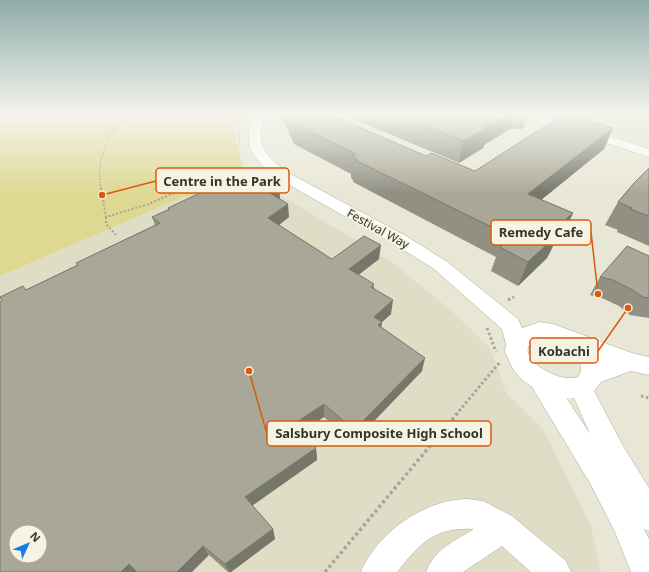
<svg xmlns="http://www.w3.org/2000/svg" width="649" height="572" font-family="'Noto Sans',sans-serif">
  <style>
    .built { fill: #dfddc5; fill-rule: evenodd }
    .green { fill: #ded892 }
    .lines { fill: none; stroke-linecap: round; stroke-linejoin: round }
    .minor-casing { stroke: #adac9c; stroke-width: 1 }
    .path-far3 { stroke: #a6a598; stroke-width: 1.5; stroke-dasharray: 1.5 1.5; stroke-linecap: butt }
    .path-far2 { stroke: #a6a598; stroke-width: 2; stroke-dasharray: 2 2; stroke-linecap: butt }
    .path-far1 { stroke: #a6a598; stroke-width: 3; stroke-dasharray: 2.5 2.5; stroke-linecap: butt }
    .path { stroke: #a6a598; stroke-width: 3.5; stroke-dasharray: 3 3; stroke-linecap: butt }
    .minor { fill: #fff; fill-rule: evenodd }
    .wall { fill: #919083 }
    .shaded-wall { fill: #76766a }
    .building { fill: #a9a898; stroke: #76766a; fill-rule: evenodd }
    .labels { text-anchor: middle; stroke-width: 4; stroke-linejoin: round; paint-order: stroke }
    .street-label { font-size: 12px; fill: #34332d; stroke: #f5f4e3 }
    .leader { fill: none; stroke: #df570e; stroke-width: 1.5 }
    .callout-dot { fill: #df570e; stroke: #f5f4e3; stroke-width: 1.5 }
    .callout { fill: #f5f4e3; stroke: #df570e; stroke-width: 1.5 }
    .callout-label { font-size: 13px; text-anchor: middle; font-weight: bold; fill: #34332d }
  </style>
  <rect width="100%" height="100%" fill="#e8e7d6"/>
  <g class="built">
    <path d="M551,114H649V145Z"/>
    <path d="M261,184L389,260L453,312L491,349L506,393L543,429L591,526L601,572H0V276L185,196L223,193ZM16,532H40V556H16Z"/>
  </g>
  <path class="green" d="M0,114H246L235,128L237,144L243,167L261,184L223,193L185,196L0,276Z"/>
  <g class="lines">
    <g class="minor-casing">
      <g id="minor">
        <path d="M255,114H266C254,143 263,152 285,171L406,236L446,261L518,319L522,328L540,322L553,324L632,353L649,357V375L631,371L601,382L594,391L623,446L649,488V531L644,529L649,539V572H631L615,532L590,483L532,387L521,379L513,369L505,352L506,344L502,329L434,269L394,244L275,177C252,157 241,145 255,114ZM540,338C546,339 551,339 556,341C568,345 589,364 578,377C556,385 504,350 540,338ZM574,398L590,434L567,399Z"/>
        <path d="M522,114H540L649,149V157L523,116Z"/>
        <path d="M467,499L483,501L512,516L566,561L571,572H531L502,546L463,572H426C436,548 453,542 474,529C434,527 421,543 397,572H361C378,532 424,500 467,499Z"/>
      </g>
    </g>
    <g class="path-far3">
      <path d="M240,145L238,129L241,123"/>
      <path d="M101,189C95,160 108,135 128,114"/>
      <path d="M182,189L227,177L245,175"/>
    </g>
    <g class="path-far2">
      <path d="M101,188L106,217L149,204L185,188"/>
      <path d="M106,217V224L116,235"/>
    </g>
    <g class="path-far1">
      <path d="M508,300L514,297"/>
      <path d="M487,328L496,352"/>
      <path d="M641,396L649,398"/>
      <path d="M459,411L500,362"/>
    </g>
    <path class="path" d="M325,572L460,410"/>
    <use href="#minor" class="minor"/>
  </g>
  <g class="wall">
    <path d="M280,114H329L426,156L475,171L613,128L604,149L541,200L573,213L562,236L554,244L547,258L518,286L491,271L496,257L353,182V180L351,178V174L294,144Z"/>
    <path d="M353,114H528L523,129H510L484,145L483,148L459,163L353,119Z"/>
    <path d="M649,168V246L617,232L618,230L605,225L618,202Z"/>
    <path d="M279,187L280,199L289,217L279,225L332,259H379L358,275L374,284V288L391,314L382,322L381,327L422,371L353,443L324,417L303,430L316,448L317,460L252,505L273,529L275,539L231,572H228L209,555L26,290L77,265L76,263L155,225L152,217L169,209L168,208Z"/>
    <path d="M649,256V318L630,315L619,306L602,298L590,295L600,277Z"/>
  </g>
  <g class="shaded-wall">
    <path d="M507,114H515L510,129L484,145L483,148L459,163L463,141L486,126Z"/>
    <path d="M613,128L604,149L520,217L528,194Z"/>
    <path d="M279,187L280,200L268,192Z"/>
    <path d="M288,204L289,217L270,232L268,218Z"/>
    <path d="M573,213L562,236L554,244L547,258L518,286L528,262L552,231Z"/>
    <path d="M381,245L379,259L348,283L349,269Z"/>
    <path d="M393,300L391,314L382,322L380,336L374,317Z"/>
    <path d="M425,358L422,371L353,443L354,430Z"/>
    <path d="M324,404V417L298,434L297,422Z"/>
    <path d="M316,448L317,460L249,508L245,497Z"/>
    <path d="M273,529L275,539L231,572H229L225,564Z"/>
    <path d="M203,546L209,555L192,572H177Z"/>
    <path d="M129,564L138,572H121Z"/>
  </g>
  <g class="building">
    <path d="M288,114H329L426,156L431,153L475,171L564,114H569L613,128L528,194L573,213L552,231L558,234L528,262L500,247L512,237L355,160L357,159L352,156L356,154L293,123Z"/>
    <path d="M394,114H507L486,126L488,127L463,141Z"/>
    <path d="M649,168V216L630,209L632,208L618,202L634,183Z"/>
    <path d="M251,171L279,187L268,192L288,204L268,218L327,256L332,259L364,236L381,245L349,269L374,284L371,287L393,300L374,317L382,322L378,325L425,358L354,430L324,404L297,422L316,448L245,497L273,529L225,564L203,546L177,572H137L129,564L121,572H0V302L2,301L0,297L23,286L26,290L78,265L76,263L160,223L152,217L170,209L168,208L232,178L234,179ZM16,532H40V556H16Z"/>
    <path d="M627,246L649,256V298L643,297L631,289L613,280L600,277Z"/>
  </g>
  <linearGradient id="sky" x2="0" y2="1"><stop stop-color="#8eaca9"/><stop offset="0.59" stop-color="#f5f4ed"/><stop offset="1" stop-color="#f5f4ed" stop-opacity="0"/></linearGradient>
  <rect width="649" height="194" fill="url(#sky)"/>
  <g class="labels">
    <g class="street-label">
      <text transform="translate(378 229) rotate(29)" y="4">Festival Way</text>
    </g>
  </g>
  <path class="leader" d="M102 195L156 181M598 294L591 232M628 308L598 351M249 371L267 434"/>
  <g class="callout-dot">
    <circle cx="102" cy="195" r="4"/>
    <circle cx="598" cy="294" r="4"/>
    <circle cx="628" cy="308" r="4"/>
    <circle cx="249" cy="371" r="4"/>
  </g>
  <g class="callout">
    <rect x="156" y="168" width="133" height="25" rx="4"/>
    <rect x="491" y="220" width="100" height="25" rx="4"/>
    <rect x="530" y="338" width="68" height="25" rx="4"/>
    <rect x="267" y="421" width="224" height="25" rx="4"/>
  </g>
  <g class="callout-label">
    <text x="222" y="186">Centre in the Park</text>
    <text x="541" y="237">Remedy Cafe</text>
    <text x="564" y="356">Kobachi</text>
    <text x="379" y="438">Salsbury Composite High School</text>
  </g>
  <g transform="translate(28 544) rotate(46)"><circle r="19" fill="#f5f4e3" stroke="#a8a79a"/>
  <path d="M0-3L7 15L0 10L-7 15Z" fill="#157ee5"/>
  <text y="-6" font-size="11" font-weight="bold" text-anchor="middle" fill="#34332d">N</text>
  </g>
</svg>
